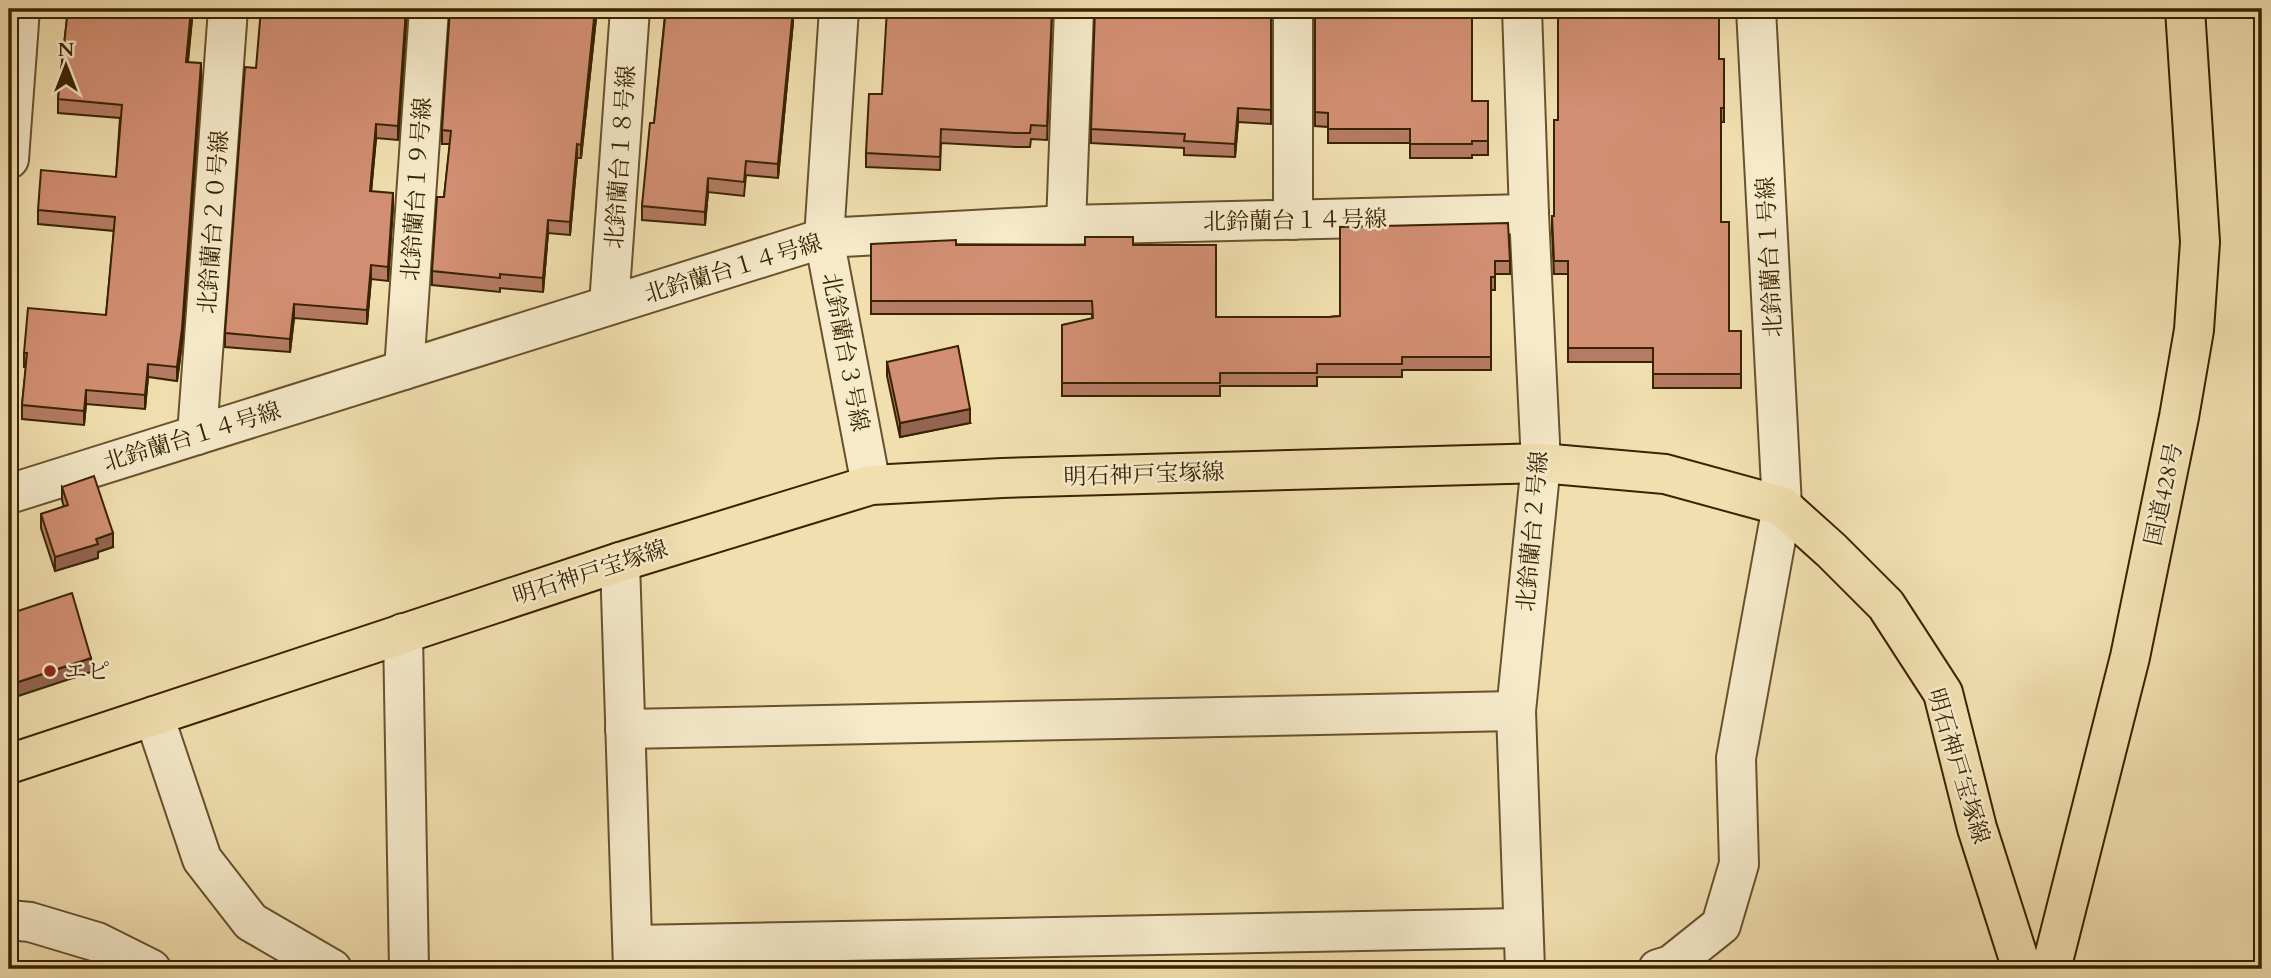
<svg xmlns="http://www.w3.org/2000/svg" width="2271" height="978" font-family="Cardo,'Noto Serif JP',serif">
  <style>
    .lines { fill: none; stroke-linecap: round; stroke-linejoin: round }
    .minor-casing { stroke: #67522d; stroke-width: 42 }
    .major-casing { stroke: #392302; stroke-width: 42 }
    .highway-casing { stroke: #392302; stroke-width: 42 }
    .minor { stroke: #f6eacb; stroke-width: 38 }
    .major { stroke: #f1dfaf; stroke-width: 38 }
    .highway { stroke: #f1dfaf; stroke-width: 38 }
    .wall { fill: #b57b63; stroke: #392302; stroke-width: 2 }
    .shaded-wall { fill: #936450; stroke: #392302; stroke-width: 2 }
    .building { fill: #d28f73; stroke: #392302; stroke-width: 2 }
    .poi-dot { fill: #8f2418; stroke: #f6eacb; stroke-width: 2.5 }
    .labels { text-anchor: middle; stroke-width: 5; stroke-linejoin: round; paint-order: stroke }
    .street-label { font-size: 23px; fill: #392302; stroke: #f6eacb }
    .poi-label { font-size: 23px; fill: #392302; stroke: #f6eacb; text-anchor: start }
  </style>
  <rect width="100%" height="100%" fill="#f1dfaf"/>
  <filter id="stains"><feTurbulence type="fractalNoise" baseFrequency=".00286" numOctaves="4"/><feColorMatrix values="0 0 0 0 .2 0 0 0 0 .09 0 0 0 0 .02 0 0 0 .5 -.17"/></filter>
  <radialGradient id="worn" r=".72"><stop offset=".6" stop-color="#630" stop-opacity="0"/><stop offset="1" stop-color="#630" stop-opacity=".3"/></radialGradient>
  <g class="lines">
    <g class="minor-casing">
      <g id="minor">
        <path d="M839,9L824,238L871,485"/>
        <path d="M1293,9V220"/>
        <path d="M1522,9L1529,214L1541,463L1516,711L1525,969"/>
        <path d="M9,159L20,9"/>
        <path d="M1066,225L1074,9"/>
        <path d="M609,305L630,9"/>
        <path d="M404,370L429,9"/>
        <path d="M197,435L228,9"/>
        <path d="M9,494L824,238L1066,225L1529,214"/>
        <path d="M620,562L633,969"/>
        <path d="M403,633L409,969"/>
        <path d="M154,716L202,859L251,922L332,969"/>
        <path d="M625,729L1516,711"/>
        <path d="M9,920L30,922L97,942L151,969"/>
        <path d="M633,945L1522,928"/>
        <path d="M1658,969L1671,965L1721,925L1739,864L1736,758L1782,506L1756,9"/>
      </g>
    </g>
    <g class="major-casing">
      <path id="major" d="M9,764L620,562L871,485L1002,478L1541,463L1665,474L1782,506L1831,550L1886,605L1943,693L1977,828L2022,969"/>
    </g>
    <g class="highway-casing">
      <path id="highway" d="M2051,969L2130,657L2179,417L2194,330L2200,242L2185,9"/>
    </g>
    <use href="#minor" class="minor"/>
    <use href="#major" class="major"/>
    <use href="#highway" class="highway"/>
  </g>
  <g class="wall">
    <path d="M68,9H193L188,62L201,77L182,343L177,381L148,377L145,409L86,404L84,425L22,419V405L26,367H24V353L106,315L114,231L38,224V210L116,177L120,118L58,113V99Z"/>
    <path d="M407,9L398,140L376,138L371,191L393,206L388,281L371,279L367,324L294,318L290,352L225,347V333L256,68Z"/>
    <path d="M450,9H608V10L597,9L581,158H577L570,235L548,233L543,292L500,288V292L432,285V271L444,197L450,144H442V130Z"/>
    <path d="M651,9H793V22L778,178L746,175L744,196L708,192L705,225L642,220V206L654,123L665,15L652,14Z"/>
    <path d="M1052,9L1047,140L1031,139L1030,147H1015L941,143L940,170L866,167V153L882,94Z"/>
    <path d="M1271,9V124L1238,122L1235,157L1184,155V148L1091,143V129Z"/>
    <path d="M1315,9L1472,101H1488V155H1472V158H1410V143H1328V127L1315,126Z"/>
    <path d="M2254,9H2262V28L2255,29Z"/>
    <path d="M1719,59H1724V122H1721V222L1729,331H1741V388H1653V362H1568V274H1554L1552,230V216H1554L1558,120Z"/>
    <path d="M1340,227L1510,261V274H1495V290H1491V370H1402V377H1317V386H1220V396H1062V325L1092,319V314H871V244L1133,245L1216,317H1329L1340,316Z"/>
    <path d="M887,362L970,423L900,437L887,376Z"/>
    <path d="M62,487L113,547L98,552V558L55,571L41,528V514L64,507L62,500Z"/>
  </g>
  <g class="shaded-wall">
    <path d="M191,9H193L186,76V62Z"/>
    <path d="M406,9H407L398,140V126Z"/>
    <path d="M595,9H597L581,158V145Z"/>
    <path d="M793,9V22L778,178V164Z"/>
    <path d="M201,63V77L182,343L177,381V367Z"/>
    <path d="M1238,108V122L1235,157V144Z"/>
    <path d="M376,124V138L370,204V191Z"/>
    <path d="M577,144V158L570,235V222Z"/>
    <path d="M708,178V192L705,225V212Z"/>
    <path d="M393,193V206L388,281V267Z"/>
    <path d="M548,220V233L543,292V278Z"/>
    <path d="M371,265V279L367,324V310Z"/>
    <path d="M294,304V318L290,352V339Z"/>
    <path d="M148,364V377L145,409V395Z"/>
    <path d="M86,390V404L84,425V411Z"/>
    <path d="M970,409V423L900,437V423Z"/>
    <path d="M113,533V547L98,552V558L55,571V557L96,539Z"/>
    <path d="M91,658V672L9,699V685Z"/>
  </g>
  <g class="building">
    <path d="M68,9H191L186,62L201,63L182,329L177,367L148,364L145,395L86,390L84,411L22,405L27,353H24L28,308L106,315L115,217L38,210L41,170L116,177L122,105L58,99Z"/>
    <path d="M261,9H406L398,126L376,124L370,191L393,193L388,267L371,265L367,310L294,304L290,339L225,333L245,67L256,68Z"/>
    <path d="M450,9H595L581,145L577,144L570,222L548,220L543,278L500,274V278L432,271L437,197H444L451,131L442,130Z"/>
    <path d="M666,9H793L778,164L746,161L744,182L708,178L705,212L642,206L650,123H654Z"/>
    <path d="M887,9H1052L1047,126L1031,125L1030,133H1015L941,129L940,157L866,153L869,94H882Z"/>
    <path d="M1095,9H1271V110L1238,108L1235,144L1184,141L1185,134L1091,129Z"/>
    <path d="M1315,9H1472V101H1488V141H1472V144H1410V129H1328V113L1315,112Z"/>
    <path d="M1558,9H1719V59H1724V108H1721V222H1729V331H1741V374H1653V348H1568V261H1554L1552,216H1554V120H1558Z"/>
    <path d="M1508,223L1510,261H1495V277H1491V357H1402V364H1317V373H1220V383H1062V325L1093,318L1092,301H871V244L956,240V245H1085V237H1133V245H1216V317H1329L1340,316V227Z"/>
    <path d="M958,346L970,409L900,423L887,362Z"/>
    <path d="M94,476L113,533L96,539L98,544L55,557L41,514L68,505L62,487Z"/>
    <path d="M72,593L91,658L9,685V614Z"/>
  </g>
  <circle class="poi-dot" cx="50" cy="671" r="7"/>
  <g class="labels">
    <g class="street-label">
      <text transform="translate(620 157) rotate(-86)" y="8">北鈴蘭台１８号線</text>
      <text transform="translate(416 189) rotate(-86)" y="8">北鈴蘭台１９号線</text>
      <text transform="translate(1295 220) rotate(-1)" y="8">北鈴蘭台１４号線</text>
      <text transform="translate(213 222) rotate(-86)" y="8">北鈴蘭台２０号線</text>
      <text transform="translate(1769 257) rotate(-93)" y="8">北鈴蘭台１号線</text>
      <text transform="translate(733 268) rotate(-17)" y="8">北鈴蘭台１４号線</text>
      <text transform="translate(846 352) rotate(79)" y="8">北鈴蘭台３号線</text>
      <text transform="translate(192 436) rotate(-17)" y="8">北鈴蘭台１４号線</text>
      <text transform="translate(1144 474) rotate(-2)" y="8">明石神戸宝塚線</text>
      <text transform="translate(2163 494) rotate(-78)" y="8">国道428号</text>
      <text transform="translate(1532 531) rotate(-85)" y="8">北鈴蘭台２号線</text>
      <text transform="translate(590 572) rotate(-18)" y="8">明石神戸宝塚線</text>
      <text transform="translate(1959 766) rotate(73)" y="8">明石神戸宝塚線</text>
    </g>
    <g class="poi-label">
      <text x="64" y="679">エピ</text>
    </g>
  </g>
  <rect width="2271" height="978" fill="none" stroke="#f1dfaf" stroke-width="35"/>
  <rect x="10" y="10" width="2250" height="957" fill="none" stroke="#392302" stroke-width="3.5"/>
  <rect x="18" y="18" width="2236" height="943" fill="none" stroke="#392302" stroke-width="2"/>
  <g transform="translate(66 66)" stroke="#f6eacb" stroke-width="5" paint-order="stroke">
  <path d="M0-5L12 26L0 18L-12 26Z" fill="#392302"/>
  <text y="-10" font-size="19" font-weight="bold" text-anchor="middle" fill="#392302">N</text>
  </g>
  <rect width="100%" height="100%" filter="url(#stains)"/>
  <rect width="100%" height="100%" fill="url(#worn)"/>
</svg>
